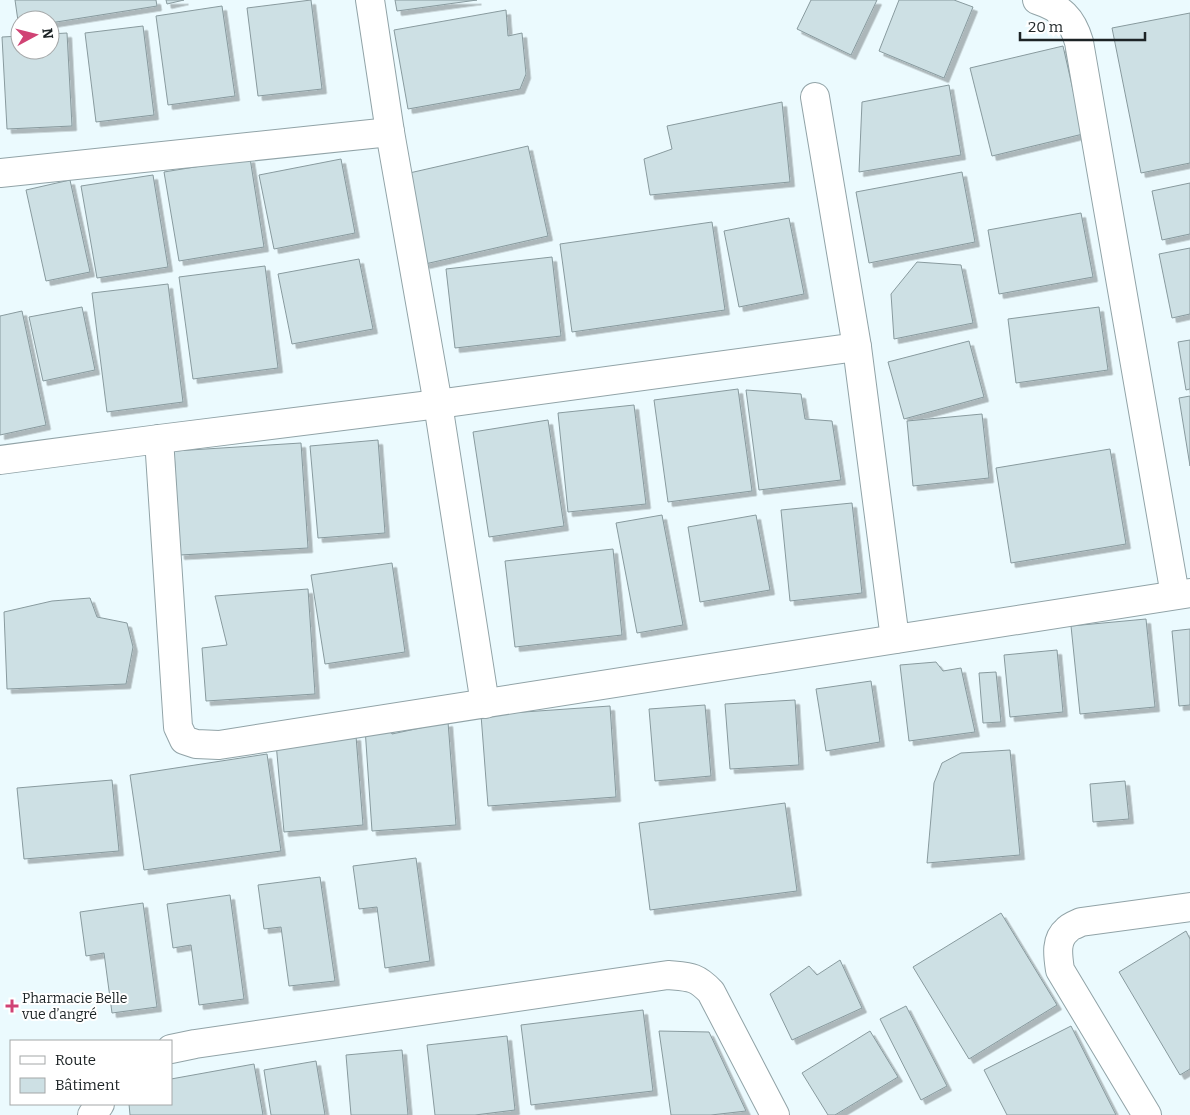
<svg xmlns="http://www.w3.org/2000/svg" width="1190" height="1115" font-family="Bitter,serif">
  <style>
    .building { fill: #cde0e4; stroke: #889a9e; filter: url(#shadow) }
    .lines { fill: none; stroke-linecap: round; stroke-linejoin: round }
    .minor-casing { stroke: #91a3a7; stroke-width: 30 }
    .minor { stroke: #fff; stroke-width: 28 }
    .poi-dot { fill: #d04374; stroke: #fff; stroke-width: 2 }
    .labels { text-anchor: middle; stroke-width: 4; stroke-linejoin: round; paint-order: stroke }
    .poi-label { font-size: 14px; fill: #1c2325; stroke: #fff; text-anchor: start }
  </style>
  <defs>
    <filter id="shadow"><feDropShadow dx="4.5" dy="4.5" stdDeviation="0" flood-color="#0004"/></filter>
  </defs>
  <rect width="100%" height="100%" fill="#ebfafe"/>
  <g class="building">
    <path d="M15,0H156L157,6L50,23V20H20L19,28Z"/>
    <path d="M166,0H184L167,4Z"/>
    <path d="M311,0L322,89L258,96L247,8Z"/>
    <path d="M395,0H477L397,11Z"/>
    <path d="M811,0H877L851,55L797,29Z"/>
    <path d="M899,0H954L973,7L944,78L879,51Z"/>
    <path d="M222,6L235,96L168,105L156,16Z"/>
    <path d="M506,10L508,36L522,33L526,74L520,89L408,109L394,30Z"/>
    <path d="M1190,13V163L1141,173L1112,28Z"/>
    <path d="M143,26L154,115L96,122L85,33Z"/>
    <path d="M67,33L72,126L7,129L2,37L20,36V50H50V34Z"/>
    <path d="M1063,46L1083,134L992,156L970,68Z"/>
    <path d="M949,85L961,155L859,172L862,102Z"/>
    <path d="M782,102L790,182L650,195L644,159L672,149L667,126Z"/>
    <path d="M528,146L548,236L425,264L405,174Z"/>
    <path d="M250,158L264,247L179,261L164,172Z"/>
    <path d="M341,159L355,233L274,249L259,175Z"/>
    <path d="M962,172L975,242L869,263L856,192Z"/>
    <path d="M153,175L168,267L97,278L81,186Z"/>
    <path d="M70,180L90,272L46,281L26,190Z"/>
    <path d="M1190,183V234L1162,240L1152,191Z"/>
    <path d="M1081,213L1093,277L999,294L988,230Z"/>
    <path d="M789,218L804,294L739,307L724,231Z"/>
    <path d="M712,222L725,310L572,332L560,244Z"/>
    <path d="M1190,248V314L1172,318L1159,254Z"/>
    <path d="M552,257L561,336L455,348L446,269Z"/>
    <path d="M359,259L373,329L292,344L278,274Z"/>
    <path d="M917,262L961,265L973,323L894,339L891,294Z"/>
    <path d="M265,266L278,368L193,379L179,277Z"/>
    <path d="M168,284L183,402L107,412L92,293Z"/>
    <path d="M82,307L95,370L43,381L29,317Z"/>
    <path d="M1099,307L1108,370L1016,383L1008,319Z"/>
    <path d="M22,311L46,425L0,435V316Z"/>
    <path d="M1190,340V389L1186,390L1178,342Z"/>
    <path d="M969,341L984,397L904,419L888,362Z"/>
    <path d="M738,389L752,491L668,502L654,400Z"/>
    <path d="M746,390L801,394L805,419L832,421L841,480L759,490Z"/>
    <path d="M1190,396V466L1179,398Z"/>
    <path d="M634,405L646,504L568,512L558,413Z"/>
    <path d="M982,414L989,478L913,486L907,421Z"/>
    <path d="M548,420L564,526L489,537L473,432Z"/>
    <path d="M378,440L385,533L318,538L310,446Z"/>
    <path d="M301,443L308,548L180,555L174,451Z"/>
    <path d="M1110,449L1126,544L1011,563L996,468Z"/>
    <path d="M852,503L862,593L790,601L781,510Z"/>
    <path d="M662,515L683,625L637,633L616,523Z"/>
    <path d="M756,515L770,590L700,602L688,527Z"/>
    <path d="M613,549L622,635L515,647L505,561Z"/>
    <path d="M392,563L405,652L325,664L311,575Z"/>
    <path d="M308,589L315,694L206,701L202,648L227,645L215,596Z"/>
    <path d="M90,598L97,617L127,623L133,647L126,684L7,689L4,612L52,601Z"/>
    <path d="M1146,619L1155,707L1080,714L1071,626Z"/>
    <path d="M1190,629V705L1179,706L1172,631Z"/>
    <path d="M1057,650L1063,712L1010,717L1004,655Z"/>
    <path d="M936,662L943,671L961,668L975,732L909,741L900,665Z"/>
    <path d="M996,672L1001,722L983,723L979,673Z"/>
    <path d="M871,681L880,742L826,751L816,689Z"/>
    <path d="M795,700L799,765L730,769L725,704Z"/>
    <path d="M705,705L711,776L655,781L649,709Z"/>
    <path d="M610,706L616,797L488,806L481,715Z"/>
    <path d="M448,722L456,825L372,831L365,728L387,725L392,734Z"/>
    <path d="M356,736L363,825L284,832L276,743Z"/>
    <path d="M1010,750L1020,855L927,863L934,783L942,763L961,753Z"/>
    <path d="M267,754L281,851L144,870L130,775Z"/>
    <path d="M112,780L119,851L24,859L17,788Z"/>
    <path d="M1125,781L1129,819L1093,822L1090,784Z"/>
    <path d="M785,803L797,891L650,910L639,823Z"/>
    <path d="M416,858L430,961L385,968L377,907L359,909L353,866Z"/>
    <path d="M320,877L335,981L289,986L281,927L264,929L258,885Z"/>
    <path d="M230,895L244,999L199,1005L191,945L173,948L167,904Z"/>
    <path d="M143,903L157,1007L112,1013L104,953L86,956L80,912Z"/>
    <path d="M1001,913L1057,1005L969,1059L913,967Z"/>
    <path d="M1186,931L1190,939V1069L1180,1075L1119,972Z"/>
    <path d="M840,960L862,1008L792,1040L770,994L809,966L817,975Z"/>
    <path d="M906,1006L947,1086L921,1100L880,1019Z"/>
    <path d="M643,1010L653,1091L531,1105L521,1025Z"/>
    <path d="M1071,1026L1116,1115H1007L984,1070Z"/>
    <path d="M659,1031L709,1032L746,1111L711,1115H671Z"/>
    <path d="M870,1031L898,1077L835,1115H828L802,1073Z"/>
    <path d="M507,1036L515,1110L475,1115H435L427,1045Z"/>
    <path d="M402,1050L408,1115H351L346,1055Z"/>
    <path d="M316,1061L325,1115H271L264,1070Z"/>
    <path d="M254,1064L263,1115H130L129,1104H171V1079Z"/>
  </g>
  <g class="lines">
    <g class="minor-casing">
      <g id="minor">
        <path d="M370,0L390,132L438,404L485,704"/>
        <path d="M1037,0C1061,8 1072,18 1079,42L1175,595"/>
        <path d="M815,97L857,347L895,639"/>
        <path d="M0,173L390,132"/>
        <path d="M159,439L178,727L184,740L196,744L219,745L1190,593"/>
        <path d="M0,460L159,439L438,404L857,347"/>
        <path d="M171,1049L195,1044L668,975C690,977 696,976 711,992L775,1115"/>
        <path d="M92,1115L100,1104"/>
        <path d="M1147,1115L1060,970C1058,956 1055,940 1067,930C1070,926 1077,924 1081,922L1190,907"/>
      </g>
    </g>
    <use href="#minor" class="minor"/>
  </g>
  <path class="poi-dot" d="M9.5 998.5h5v5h5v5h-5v5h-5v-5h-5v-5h5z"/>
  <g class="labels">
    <g class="poi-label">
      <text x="22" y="1003">Pharmacie Belle<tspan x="22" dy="16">vue d’angré</tspan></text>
    </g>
  </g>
  <rect x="10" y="1040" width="162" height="65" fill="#ffffff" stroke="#a4a7a8"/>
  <rect x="20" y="1056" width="25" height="8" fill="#ffffff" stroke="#a4a7a8"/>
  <text x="55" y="1065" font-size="15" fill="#1c2325">Route</text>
  <rect x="20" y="1078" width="25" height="15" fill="#cde0e4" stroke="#a4a7a8"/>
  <text x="55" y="1090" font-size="15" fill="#1c2325">Bâtiment</text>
  <g transform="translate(35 35) rotate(83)"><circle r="24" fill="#ffffff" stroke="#a4a7a8"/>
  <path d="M0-4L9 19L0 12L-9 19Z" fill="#d04374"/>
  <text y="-8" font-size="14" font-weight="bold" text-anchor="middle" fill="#1c2325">N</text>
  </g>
  <path d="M1020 32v8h125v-8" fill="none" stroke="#1c2325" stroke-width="2.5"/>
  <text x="1028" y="32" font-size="15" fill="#1c2325" stroke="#ffffff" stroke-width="4" paint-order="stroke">20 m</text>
</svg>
